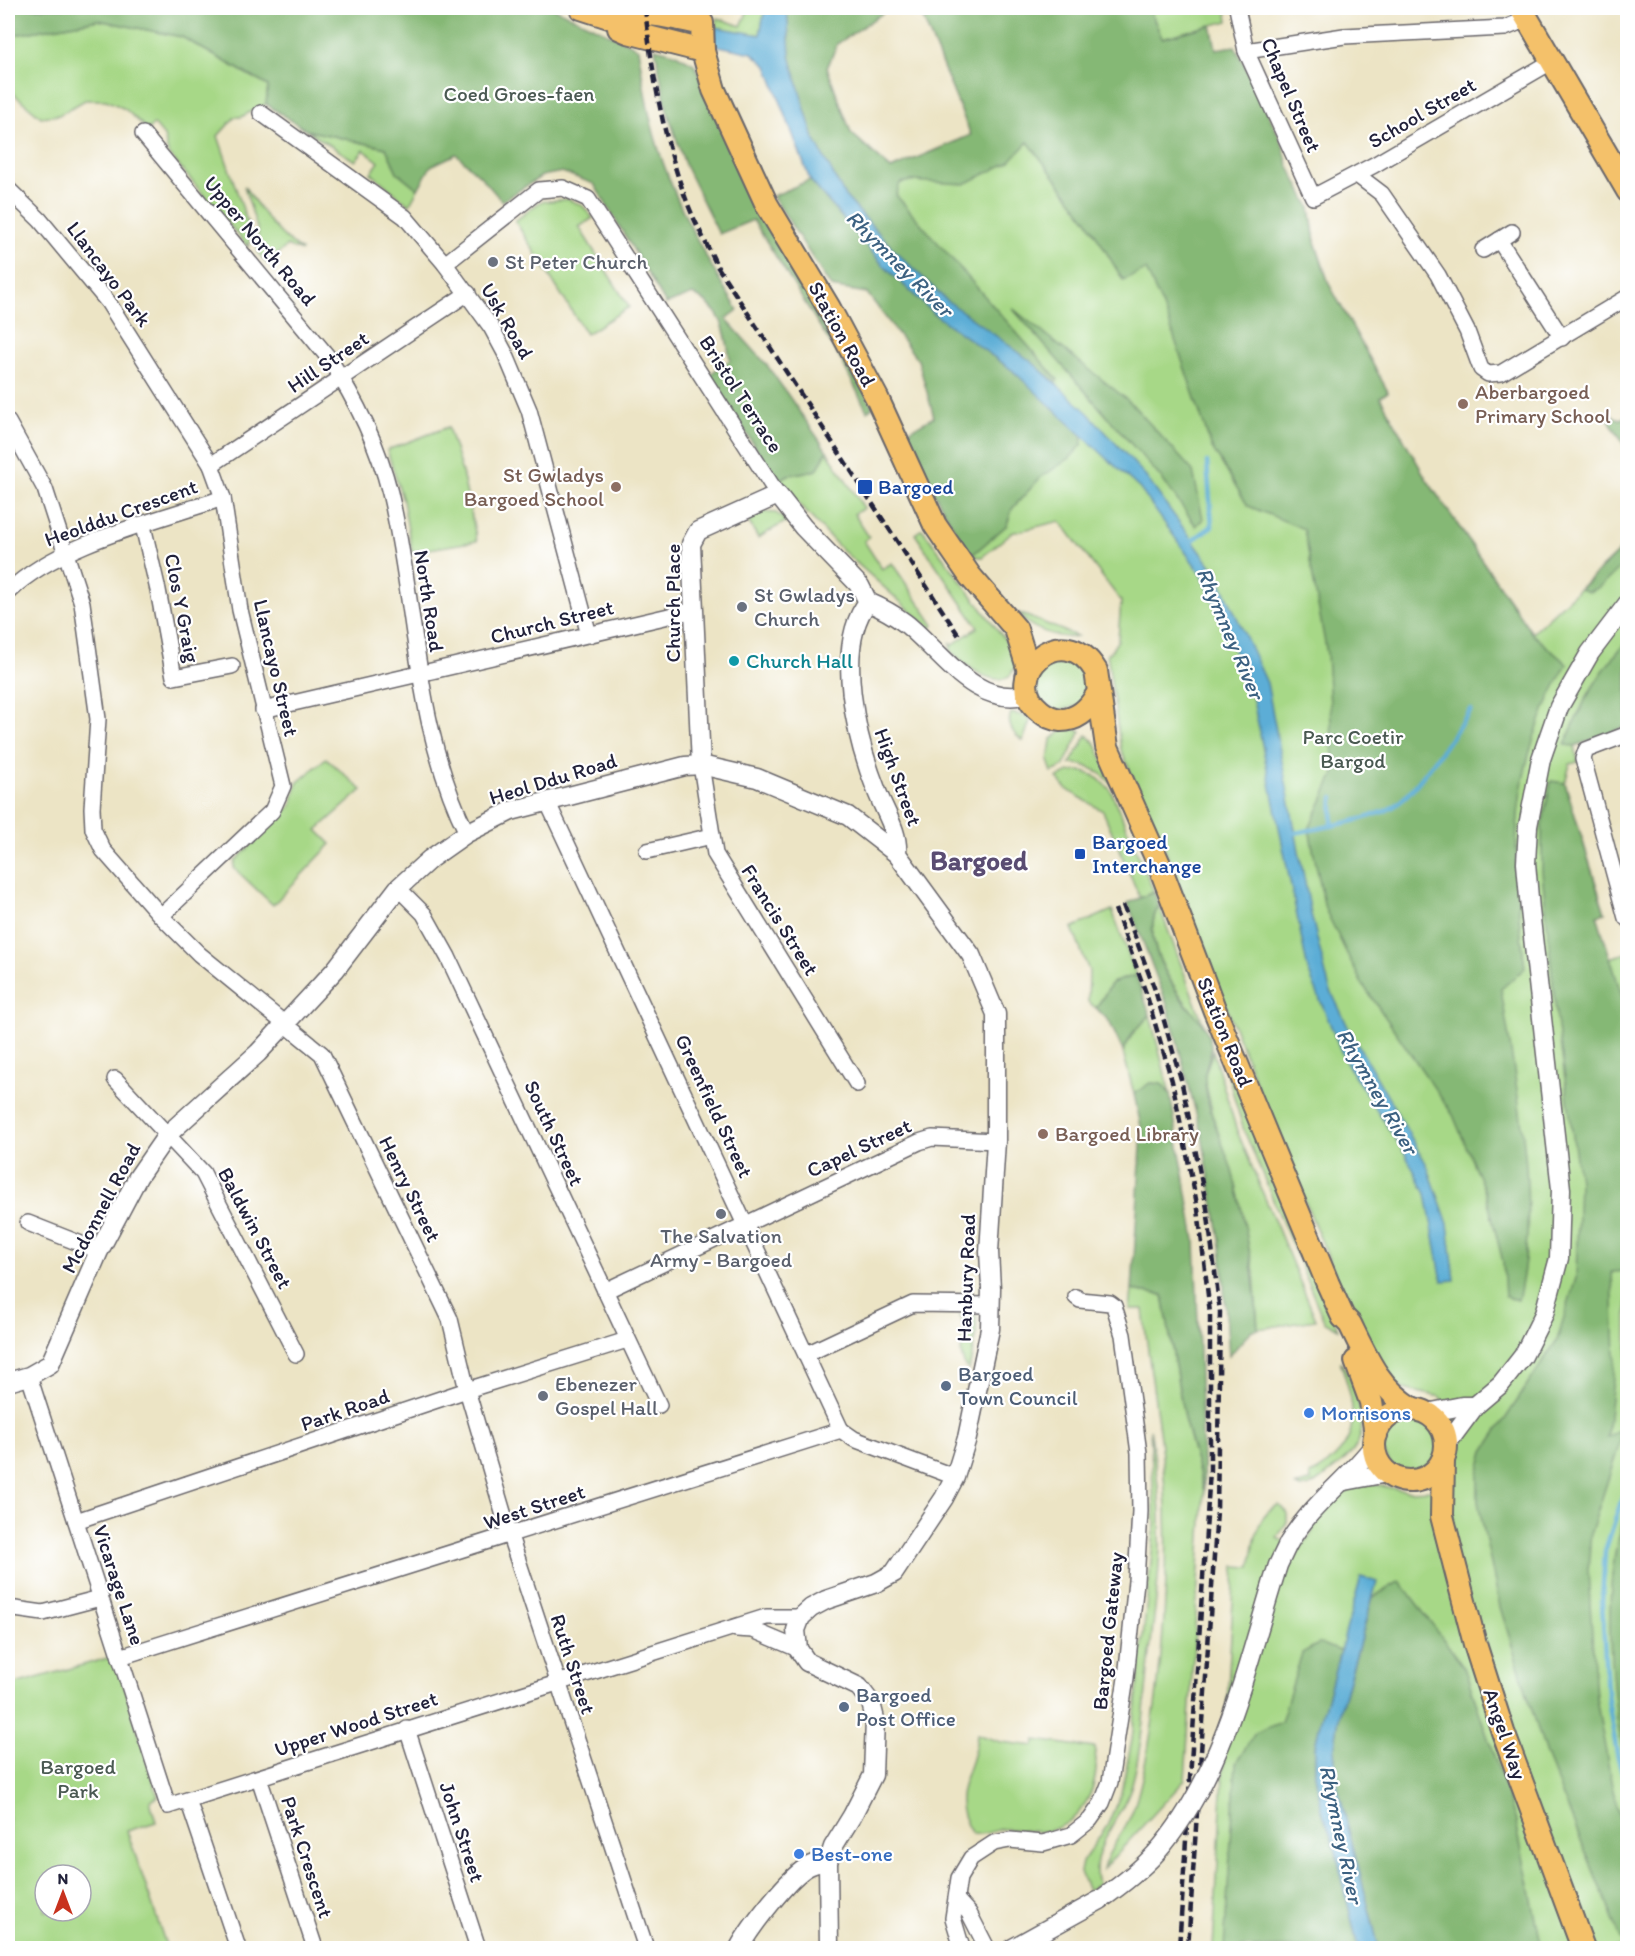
<svg xmlns="http://www.w3.org/2000/svg" width="1635" height="1956" font-family="Itim,sans-serif">
  <style>
    .green { fill: #a7d887; stroke: #647d61; stroke-width: 1.5; fill-rule: evenodd }
    .forest { fill: #85b874; stroke: #546d58; stroke-width: 1.5 }
    .water { fill: #5badd6; stroke: #3e6888; stroke-width: 1.5 }
    .lines { fill: none; stroke-linecap: round; stroke-linejoin: round }
    .stream { stroke: #5badd6; stroke-width: 4.5 }
    .minor-casing { stroke: #69666b; stroke-width: 18 }
    .tertiary-casing { stroke: #69666b; stroke-width: 21 }
    .primary-casing { stroke: #69666b; stroke-width: 26 }
    .minor { stroke: #fff; stroke-width: 15 }
    .tertiary { stroke: #fff; stroke-width: 18 }
    .primary { stroke: #f4c16b; stroke-width: 22 }
    .rail { stroke: #22223b; stroke-width: 4.5; stroke-dasharray: 9 4.5; stroke-linecap: butt }
    .tertiary-bridge-casing { stroke: #69666b; stroke-width: 21; stroke-linecap: butt }
    .tertiary-bridge { stroke: #fff; stroke-width: 18 }
    .worship-dot { fill: #6b7280; stroke: #fff; stroke-width: 2 }
    .education-dot { fill: #8d6e63; stroke: #fff; stroke-width: 2 }
    .transit-dot { fill: #1a4fb4; stroke: #fff; stroke-width: 2 }
    .culture-dot { fill: #0f9aa8; stroke: #fff; stroke-width: 2 }
    .service-dot { fill: #5c6f8a; stroke: #fff; stroke-width: 2 }
    .shop-dot { fill: #3f7fe0; stroke: #fff; stroke-width: 2 }
    .labels { text-anchor: middle; stroke-width: 4.5; stroke-linejoin: round; paint-order: stroke }
    .park-label { font-size: 21px; fill: #4a5952; stroke: #fff }
    .street-label { font-size: 21px; fill: #22223b; stroke: #fff }
    .worship-label { font-size: 21px; fill: #5b616d; stroke: #fff; text-anchor: start }
    .education-label { font-size: 21px; fill: #785e54; stroke: #fff; text-anchor: start }
    .transit-label { font-size: 21px; fill: #164399; stroke: #fff; text-anchor: start }
    .culture-label { font-size: 21px; fill: #0d838f; stroke: #fff; text-anchor: start }
    .service-label { font-size: 21px; fill: #4e5e75; stroke: #fff; text-anchor: start }
    .shop-label { font-size: 21px; fill: #366cbe; stroke: #fff; text-anchor: start }
    .water-label { font-size: 22px; font-style: italic; fill: #3c6181; stroke: #fff }
    .district-label { font-size: 27px; font-weight: bold; fill: #5a4c72; stroke: #fff }
  </style>
  <rect width="100%" height="100%" fill="#fff"/>
  <filter id="ink" filterUnits="userSpaceOnUse"><feTurbulence type="fractalNoise" baseFrequency=".0167" numOctaves="2"/><feDisplacementMap in="SourceGraphic" scale="12" xChannelSelector="R" yChannelSelector="G"/><feConvolveMatrix kernelMatrix="1 2 1 2 8 2 1 2 1" color-interpolation-filters="sRGB"/></filter>
  <filter id="wash" filterUnits="userSpaceOnUse"><feTurbulence type="fractalNoise" baseFrequency=".008" numOctaves="4" result="noise"/><feDisplacementMap in="SourceGraphic" scale="24" xChannelSelector="R" yChannelSelector="G"/><feGaussianBlur stdDeviation="1.35" result="paint"/><feColorMatrix in="noise" values="0 0 0 0 0 0 0 0 0 0 0 0 0 0 0 0 0 1.4 0 .05"/><feComposite in="paint" operator="in"/></filter>
  <g filter="url(#wash)">
    <rect width="100%" height="100%" fill="#ece4c5"/>
    <g class="green">
      <path d="M749,8H765L760,35L715,27L718,18L741,26Z"/>
      <path d="M787,8H890L837,44L827,68L851,133L891,169L971,135L919,8L1309,205L1315,242L1329,284L1388,392L1380,397L1427,480L1532,633L1627,544V726L1575,746L1578,762L1570,764L1565,783L1605,913L1597,915L1609,958L1627,953V1948H1213L1235,1566L1250,1567C1255,1545 1255,1512 1279,1505L1287,1513V1522L1277,1538L1299,1550L1313,1531L1307,1527L1331,1500L1350,1489L1371,1484L1407,1491L1434,1490L1453,1464L1456,1448L1462,1434L1441,1397L1403,1389L1390,1379L1350,1310L1256,1083L1163,844L1121,750L1107,653H1110L1118,640L1121,601L1060,521L1011,533L982,557L971,556L957,535L1001,480L893,249Z"/>
      <path d="M1149,8H1226L1228,21L1162,38Z"/>
      <path d="M98,20L182,37L268,86L266,104L241,117H235L218,136L249,227L250,241L248,247L168,153L164,136L154,124L148,130L125,109L106,100H85L59,115L41,117L8,89V36Z"/>
      <path d="M306,130L386,148L397,172L418,189L409,205L371,173L379,162L364,150L355,161Z"/>
      <path d="M244,186C261,210 277,235 302,251L287,246L267,264L258,253V231Z"/>
      <path d="M568,199L583,206L593,218L579,227L629,307L586,334L515,221L540,202Z"/>
      <path d="M448,427L462,472L477,541L412,552L403,501L387,450Z"/>
      <path d="M827,451L864,508L854,514L869,537L864,541L882,569L892,563L934,625L930,628L842,550L777,481L788,475L817,470Z"/>
      <path d="M763,512L776,513L787,521L758,538L747,519Z"/>
      <path d="M922,529L1012,649L1016,666L1009,677C989,686 964,664 951,651L950,642L952,645L978,627L915,534Z"/>
      <path d="M1019,613L1077,636C1060,640 1026,628 1019,613Z"/>
      <path d="M1053,657L1081,662L1090,689L1078,706L1057,711L1039,699L1035,678Z"/>
      <path d="M1011,713L1026,716L1030,721L1023,741C1014,735 1006,725 1011,713Z"/>
      <path d="M1066,727L1081,731L1063,767L1052,772L1048,761L1051,740Z"/>
      <path d="M1087,735L1096,744L1113,785C1102,773 1087,763 1070,764Z"/>
      <path d="M326,758L362,790L317,830L331,844L273,905L234,868L235,861L292,805L297,783Z"/>
      <path d="M1081,771L1095,776L1110,789L1154,892L1140,898L1103,811L1066,789L1057,778L1069,772Z"/>
      <path d="M1159,906L1204,1026C1181,998 1136,942 1159,906Z"/>
      <path d="M1112,910L1136,975L1112,983L1096,1008L1088,1002L1089,971L1072,928Z"/>
      <path d="M1150,1015L1170,1094L1162,1084L1150,1083L1134,1094L1123,1052L1133,1033Z"/>
      <path d="M1218,1042L1338,1329L1324,1321L1243,1128Z"/>
      <path d="M1213,1051L1237,1131L1316,1320L1258,1329L1254,1272L1232,1171L1216,1128L1204,1077Z"/>
      <path d="M1132,1290L1163,1295L1184,1418L1204,1491L1185,1780L1103,1869C1107,1852 1118,1840 1126,1825C1135,1809 1139,1791 1143,1774C1160,1696 1169,1592 1166,1512C1164,1444 1150,1377 1143,1309H1130Z"/>
      <path d="M960,1315H976V1334L969,1370C952,1354 970,1332 960,1315Z"/>
      <path d="M1340,1361C1352,1375 1366,1419 1360,1437C1355,1452 1342,1463 1329,1473C1320,1480 1313,1487 1301,1488L1296,1486L1311,1481L1310,1475C1321,1471 1328,1464 1336,1456C1363,1429 1351,1394 1340,1361Z"/>
      <circle cx="1410" cy="1444" r="28"/>
      <path d="M1150,1429C1155,1458 1159,1486 1160,1516C1162,1567 1153,1620 1148,1671C1144,1708 1142,1748 1132,1784C1123,1817 1087,1850 1098,1884L1088,1891L1080,1872L1082,1862L1107,1826L1121,1793L1132,1740L1155,1524Z"/>
      <path d="M115,1656L158,1797L150,1801L156,1822L127,1831L167,1948H8V1686ZM45,1875H81V1911H45Z"/>
      <path d="M977,1734L1001,1742L1034,1746L1036,1740L1094,1748C1103,1781 1084,1824 1046,1831C1032,1833 1018,1828 1004,1829C993,1830 984,1836 972,1834C945,1792 975,1774 977,1734Z"/>
    </g>
    <g class="forest">
      <path d="M8,8H553L629,43L638,49C642,70 644,92 649,113C664,183 700,250 738,310L726,319L767,365L827,451L817,470L788,475L777,481L709,375L730,360C725,328 723,310 693,294L666,304L594,184L562,172L542,176L502,201L481,177L456,154L431,166L418,189L397,172L386,148L306,130L266,104L268,86L182,37L98,20L8,36Z"/>
      <path d="M787,8H890L837,44L827,68L851,133L891,169L971,135L919,8H1149L1162,38L1211,25L1216,49L1235,46L1282,142L1288,165L1310,208L1315,242L1329,284L1388,392L1380,397L1427,480L1532,634L1567,664C1508,767 1510,854 1525,968L1501,989C1516,1087 1542,1203 1518,1300L1505,1297L1503,1262L1486,1194L1453,1115L1361,982L1325,909L1309,829L1334,774L1327,654L1304,529L1248,506L1211,446L1167,316L1146,270L1123,280L1087,220L1028,142L1009,162L965,184L911,181L900,183L896,195L1058,380L1056,382L945,299L893,249L845,196L814,139L803,103L790,56Z"/>
      <path d="M655,48L674,53L694,64L753,195L873,407L867,411L841,360L753,220L719,234L685,165L667,110Z"/>
      <path d="M810,180L883,265L934,314L1012,370L1081,431L1082,445L1070,458L1040,478L1012,509L1007,525L971,556L945,513L903,434L934,417L918,360L867,293L831,287L773,196Z"/>
      <path d="M1012,308L1130,402L1193,471L1203,519L1196,526L1162,479Z"/>
      <path d="M1605,413L1620,419L1627,416V450Z"/>
      <path d="M1627,544V561L1601,586L1589,592L1580,589Z"/>
      <path d="M1627,641V726L1575,746L1565,745C1582,702 1596,676 1627,641Z"/>
      <path d="M1551,781L1565,783L1600,898L1605,913L1597,915L1625,1006L1627,1031V1271L1612,1272L1615,1358L1607,1437L1625,1427L1591,1532L1588,1571L1596,1698L1612,1786L1627,1846V1948H1625L1546,1755L1500,1607L1478,1502V1474L1484,1451L1557,1340L1576,1278L1579,1181L1556,1013L1542,871V825Z"/>
      <path d="M1154,892L1159,906C1141,934 1164,973 1181,998C1188,1008 1198,1016 1204,1026C1220,1055 1204,1057 1205,1079C1206,1110 1223,1141 1232,1171C1247,1222 1254,1276 1258,1329L1252,1330L1229,1356L1221,1246L1202,1136L1168,1007L1128,903Z"/>
      <path d="M1136,975L1150,1015L1133,1033L1123,1051L1109,1021L1096,1008L1112,983Z"/>
      <path d="M1150,1083L1162,1084L1170,1094L1195,1240L1204,1491L1184,1418L1163,1295L1132,1290L1142,1131L1134,1094Z"/>
      <path d="M1627,1508H1628L1627,1767C1611,1706 1604,1610 1616,1548C1619,1535 1624,1521 1627,1508Z"/>
      <path d="M1400,1581L1464,1667L1515,1818L1542,1948H1379L1338,1788L1334,1751L1340,1711L1373,1597Z"/>
      <path d="M1320,1643L1340,1651L1315,1747V1775L1323,1814L1335,1847L1358,1948H1224L1236,1763L1255,1733L1281,1722L1302,1653Z"/>
    </g>
    <g class="water">
      <path d="M765,8H787L790,56L803,103L814,139L845,196L893,249L945,299L1032,362L1088,413L1143,473L1217,574L1267,683L1311,914L1329,987L1349,1029L1427,1165L1448,1224L1455,1280L1442,1281L1426,1194L1405,1154L1345,1061L1308,970L1251,690L1202,575L1140,489L1012,370L934,314L883,265L810,180L767,66L752,53L714,45L715,27L760,35Z"/>
      <path d="M1361,1577L1377,1582L1340,1711L1334,1751L1338,1788L1379,1948H1358L1335,1847L1323,1814L1315,1775V1747L1320,1723Z"/>
    </g>
    <g class="lines">
      <g class="stream">
        <path d="M1189,543L1212,526L1207,462"/>
        <path d="M1332,824L1333,798"/>
        <path d="M1290,834C1318,828 1374,820 1396,805C1419,788 1451,735 1471,710"/>
        <path d="M1628,1480L1605,1551L1602,1602L1607,1694L1617,1754L1628,1792"/>
      </g>
    </g>
  </g>
  <g filter="url(#ink)">
    <g class="lines">
      <g class="minor-casing">
        <g id="minor">
          <path d="M1237,8L1246,51L1313,197L1374,165L1551,62"/>
          <path d="M1246,51L1344,36L1505,28L1527,19"/>
          <path d="M261,113L405,217L445,264L491,327L505,353L529,410L589,635"/>
          <path d="M143,134L328,357C355,398 378,445 390,493C417,605 414,727 467,833"/>
          <path d="M1357,175L1382,194L1438,275L1467,331L1481,369L1488,374L1501,373L1628,297"/>
          <path d="M8,189L40,220L108,302L211,465L223,498L240,610L283,786L272,811L161,916"/>
          <path d="M1499,240L1562,338"/>
          <path d="M1483,250L1512,232"/>
          <path d="M445,264L539,190L563,188L588,199L778,495"/>
          <path d="M8,422L45,489L82,603L98,719L92,808L93,829L103,850L161,916L199,954L322,1054L450,1319L467,1390L510,1536L646,1948"/>
          <path d="M211,465L468,293"/>
          <path d="M143,526L158,590L174,677L232,666"/>
          <path d="M8,592C58,543 156,521 223,498"/>
          <path d="M263,710L695,610"/>
          <path d="M701,765L715,854L857,1084"/>
          <path d="M547,801L841,1430"/>
          <path d="M647,851L712,836"/>
          <path d="M398,888L424,914L448,957L659,1405"/>
          <path d="M1626,918L1583,759L1586,750L1628,734"/>
          <path d="M115,1079L203,1173L296,1354"/>
          <path d="M28,1223L99,1251"/>
          <path d="M605,1291L919,1142L932,1138L996,1141"/>
          <path d="M807,1354L913,1304L991,1305"/>
          <path d="M29,1376L168,1806L766,1617H801"/>
          <path d="M76,1521L467,1390L627,1340"/>
          <path d="M8,1608L43,1613L100,1598"/>
          <path d="M736,1629L753,1630L798,1649"/>
          <path d="M120,1657L841,1430L854,1439L955,1477"/>
          <path d="M407,1729L478,1948"/>
          <path d="M259,1778L315,1948"/>
          <path d="M188,1800L238,1948"/>
          <path d="M957,1900L969,1913L987,1948"/>
          <path d="M962,1948L953,1918L959,1878L971,1858L994,1843L1010,1840L1043,1843L1071,1835L1090,1820L1102,1803L1110,1782L1126,1678L1136,1581L1140,1511L1139,1453L1123,1335L1114,1306L1110,1303L1080,1300L1076,1297"/>
        </g>
      </g>
      <g class="tertiary-casing">
        <g id="tertiary">
          <path d="M868,602C882,608 893,614 905,623C940,650 975,709 1028,694"/>
          <path d="M701,765L691,544L698,531L778,495L803,527L860,586L868,602"/>
          <path d="M701,765L757,778L848,816L897,854"/>
          <path d="M8,1382L29,1376L50,1364L99,1251L138,1177L167,1135L258,1053L335,970L398,888L430,859L467,833L511,811L685,766L701,765"/>
          <path d="M1427,1413L1462,1406H1475"/>
          <path d="M1446,1445L1475,1406L1501,1384L1523,1356L1544,1314L1559,1258L1561,1189L1530,910L1526,863L1528,826L1541,759L1559,707L1590,653L1628,603"/>
          <path d="M1345,1481L1387,1473"/>
          <path d="M1288,1544C1311,1504 1347,1481 1374,1445"/>
          <path d="M739,1948C750,1928 789,1876 809,1866C815,1863 821,1862 828,1862"/>
          <path d="M829,1948L828,1862L833,1847L852,1816L873,1775L875,1719L871,1703L859,1687L807,1662L798,1649L796,1630L801,1617L811,1608L826,1600L876,1583L894,1573L944,1498L955,1477L967,1438L990,1329L991,1288L989,1252L996,1141V1014L971,955L897,854C899,831 884,811 876,789C857,741 833,646 868,602"/>
          <path d="M1013,1948L1100,1900"/>
        </g>
      </g>
      <g class="primary-casing">
        <g id="primary">
          <path d="M581,8L618,20C644,6 674,20 702,23L703,51L714,90L767,205L829,308L877,398L935,525L970,576L1016,629L1029,671"/>
          <path d="M1521,8L1628,191"/>
          <path d="M618,20L619,28L628,32L703,51"/>
          <path d="M1097,695C1089,709 1078,720 1061,720C1052,719 1046,716 1040,711C998,678 1062,614 1096,671L1107,747L1159,864L1215,1011L1328,1284L1343,1317L1350,1324C1367,1359 1379,1388 1413,1409"/>
          <path d="M1356,1361L1371,1402L1376,1435"/>
          <circle cx="1410" cy="1445" r="36"/>
          <path d="M1443,1460L1442,1516L1475,1644L1503,1732L1583,1948"/>
        </g>
      </g>
      <use href="#minor" class="minor"/>
      <use href="#tertiary" class="tertiary"/>
      <use href="#primary" class="primary"/>
      <g class="rail">
        <path d="M645,8C652,74 664,144 689,207C697,227 708,246 717,266L961,639"/>
        <path d="M1123,905L1155,990L1181,1079L1207,1208L1220,1312L1217,1511L1188,1948"/>
        <path d="M1115,909L1146,993L1172,1081L1198,1209L1210,1313V1470L1179,1948"/>
      </g>
      <g class="tertiary-bridge-casing">
        <path id="tertiary-bridge" d="M1100,1900C1120,1886 1139,1872 1156,1853C1225,1775 1247,1662 1278,1565L1288,1544"/>
      </g>
      <use href="#tertiary-bridge" class="tertiary-bridge"/>
    </g>
  </g>
  <g class="worship-dot">
    <circle cx="493" cy="262" r="6"/>
    <circle cx="742" cy="607" r="6"/>
    <circle cx="721" cy="1214" r="6"/>
    <circle cx="543" cy="1396" r="6"/>
  </g>
  <g class="education-dot">
    <circle cx="1463" cy="404" r="6"/>
    <circle cx="616" cy="487" r="6"/>
    <circle cx="1043" cy="1134" r="6"/>
  </g>
  <g class="transit-dot">
    <rect x="857" y="479" width="16" height="16" rx="3"/>
    <rect x="1074" y="848" width="12" height="12" rx="3"/>
  </g>
  <circle class="culture-dot" cx="734" cy="661" r="6"/>
  <g class="service-dot">
    <circle cx="946" cy="1386" r="6"/>
    <circle cx="844" cy="1707" r="6"/>
  </g>
  <g class="shop-dot">
    <circle cx="1309" cy="1413" r="6"/>
    <circle cx="799" cy="1854" r="6"/>
  </g>
  <g class="labels">
    <g class="park-label">
      <text x="519" y="101">Coed Groes-faen</text>
      <text x="1353" y="744">Parc Coetir<tspan x="1353" dy="24">Bargod</tspan></text>
      <text x="78" y="1774">Bargoed<tspan x="78" dy="24">Park</tspan></text>
    </g>
    <g class="street-label">
      <text transform="translate(1291 95) rotate(67)" y="7">Chapel Street</text>
      <text transform="translate(1422 113) rotate(-30)" y="7">School Street</text>
      <text transform="translate(260 241) rotate(50)" y="7">Upper North Road</text>
      <text transform="translate(109 274) rotate(53)" y="7">Llancayo Park</text>
      <text transform="translate(507 321) rotate(60)" y="7">Usk Road</text>
      <text transform="translate(842 334) rotate(61)" y="7">Station Road</text>
      <text transform="translate(328 362) rotate(-34)" y="7">Hill Street</text>
      <text transform="translate(741 394) rotate(57)" y="7">Bristol Terrace</text>
      <text transform="translate(121 513) rotate(-20)" y="7">Heolddu Crescent</text>
      <text transform="translate(429 601) rotate(81)" y="7">North Road</text>
      <text transform="translate(673 603) rotate(-90)" y="7">Church Place</text>
      <text transform="translate(182 608) rotate(79)" y="7">Clos Y Graig</text>
      <text transform="translate(552 622) rotate(-14)" y="7">Church Street</text>
      <text transform="translate(276 668) rotate(77)" y="7">Llancayo Street</text>
      <text transform="translate(898 777) rotate(70)" y="7">High Street</text>
      <text transform="translate(553 779) rotate(-17)" y="7">Heol Ddu Road</text>
      <text transform="translate(780 920) rotate(58)" y="7">Francis Street</text>
      <text transform="translate(1225 1032) rotate(68)" y="7">Station Road</text>
      <text transform="translate(714 1106) rotate(65)" y="7">Greenfield Street</text>
      <text transform="translate(554 1133) rotate(65)" y="7">South Street</text>
      <text transform="translate(859 1148) rotate(-25)" y="7">Capel Street</text>
      <text transform="translate(410 1189) rotate(64)" y="7">Henry Street</text>
      <text transform="translate(101 1208) rotate(-62)" y="7">Mcdonnell Road</text>
      <text transform="translate(255 1228) rotate(62)" y="7">Baldwin Street</text>
      <text transform="translate(966 1278) rotate(-88)" y="7">Hanbury Road</text>
      <text transform="translate(345 1410) rotate(-19)" y="7">Park Road</text>
      <text transform="translate(534 1507) rotate(-18)" y="7">West Street</text>
      <text transform="translate(119 1585) rotate(72)" y="7">Vicarage Lane</text>
      <text transform="translate(1108 1631) rotate(-84)" y="7">Bargoed Gateway</text>
      <text transform="translate(573 1664) rotate(72)" y="7">Ruth Street</text>
      <text transform="translate(356 1724) rotate(-18)" y="7">Upper Wood Street</text>
      <text transform="translate(1505 1734) rotate(71)" y="7">Angel Way</text>
      <text transform="translate(462 1832) rotate(72)" y="7">John Street</text>
      <text transform="translate(307 1857) rotate(72)" y="7">Park Crescent</text>
    </g>
    <g class="worship-label">
      <text x="505" y="269">St Peter Church</text>
      <text x="754" y="602">St Gwladys<tspan x="754" dy="24">Church</tspan></text>
      <text x="721" y="1243" text-anchor="middle">The Salvation<tspan x="721" dy="24">Army - Bargoed</tspan></text>
      <text x="555" y="1391">Ebenezer<tspan x="555" dy="24">Gospel Hall</tspan></text>
    </g>
    <g class="education-label">
      <text x="1475" y="399">Aberbargoed<tspan x="1475" dy="24">Primary School</tspan></text>
      <text x="604" y="482" text-anchor="end">St Gwladys<tspan x="604" dy="24">Bargoed School</tspan></text>
      <text x="1055" y="1141">Bargoed Library</text>
    </g>
    <g class="transit-label">
      <text x="878" y="494">Bargoed</text>
      <text x="1092" y="849">Bargoed<tspan x="1092" dy="24">Interchange</tspan></text>
    </g>
    <g class="culture-label">
      <text x="746" y="668">Church Hall</text>
    </g>
    <g class="service-label">
      <text x="958" y="1381">Bargoed<tspan x="958" dy="24">Town Council</tspan></text>
      <text x="856" y="1702">Bargoed<tspan x="856" dy="24">Post Office</tspan></text>
    </g>
    <g class="shop-label">
      <text x="1321" y="1420">Morrisons</text>
      <text x="811" y="1861">Best-one</text>
    </g>
    <g class="water-label">
      <text transform="translate(900 263) rotate(45)" y="8">Rhymney River</text>
      <text transform="translate(1231 633) rotate(67)" y="8">Rhymney River</text>
      <text transform="translate(1378 1091) rotate(60)" y="8">Rhymney River</text>
      <text transform="translate(1342 1834) rotate(78)" y="8">Rhymney River</text>
    </g>
    <g class="district-label">
      <text x="979" y="870">Bargoed</text>
    </g>
  </g>
  <rect width="1635" height="1956" fill="none" stroke="#fff" stroke-width="30"/>
  <g transform="translate(63 1893)"><circle r="28" fill="#ffffff" stroke="#a7a7b1" stroke-width="1.5"/>
  <path d="M0-4.5L10 22L0 15L-10 22Z" fill="#c8321e"/>
  <text y="-9" font-size="16" font-weight="bold" text-anchor="middle" fill="#22223b">N</text>
  </g>
</svg>
